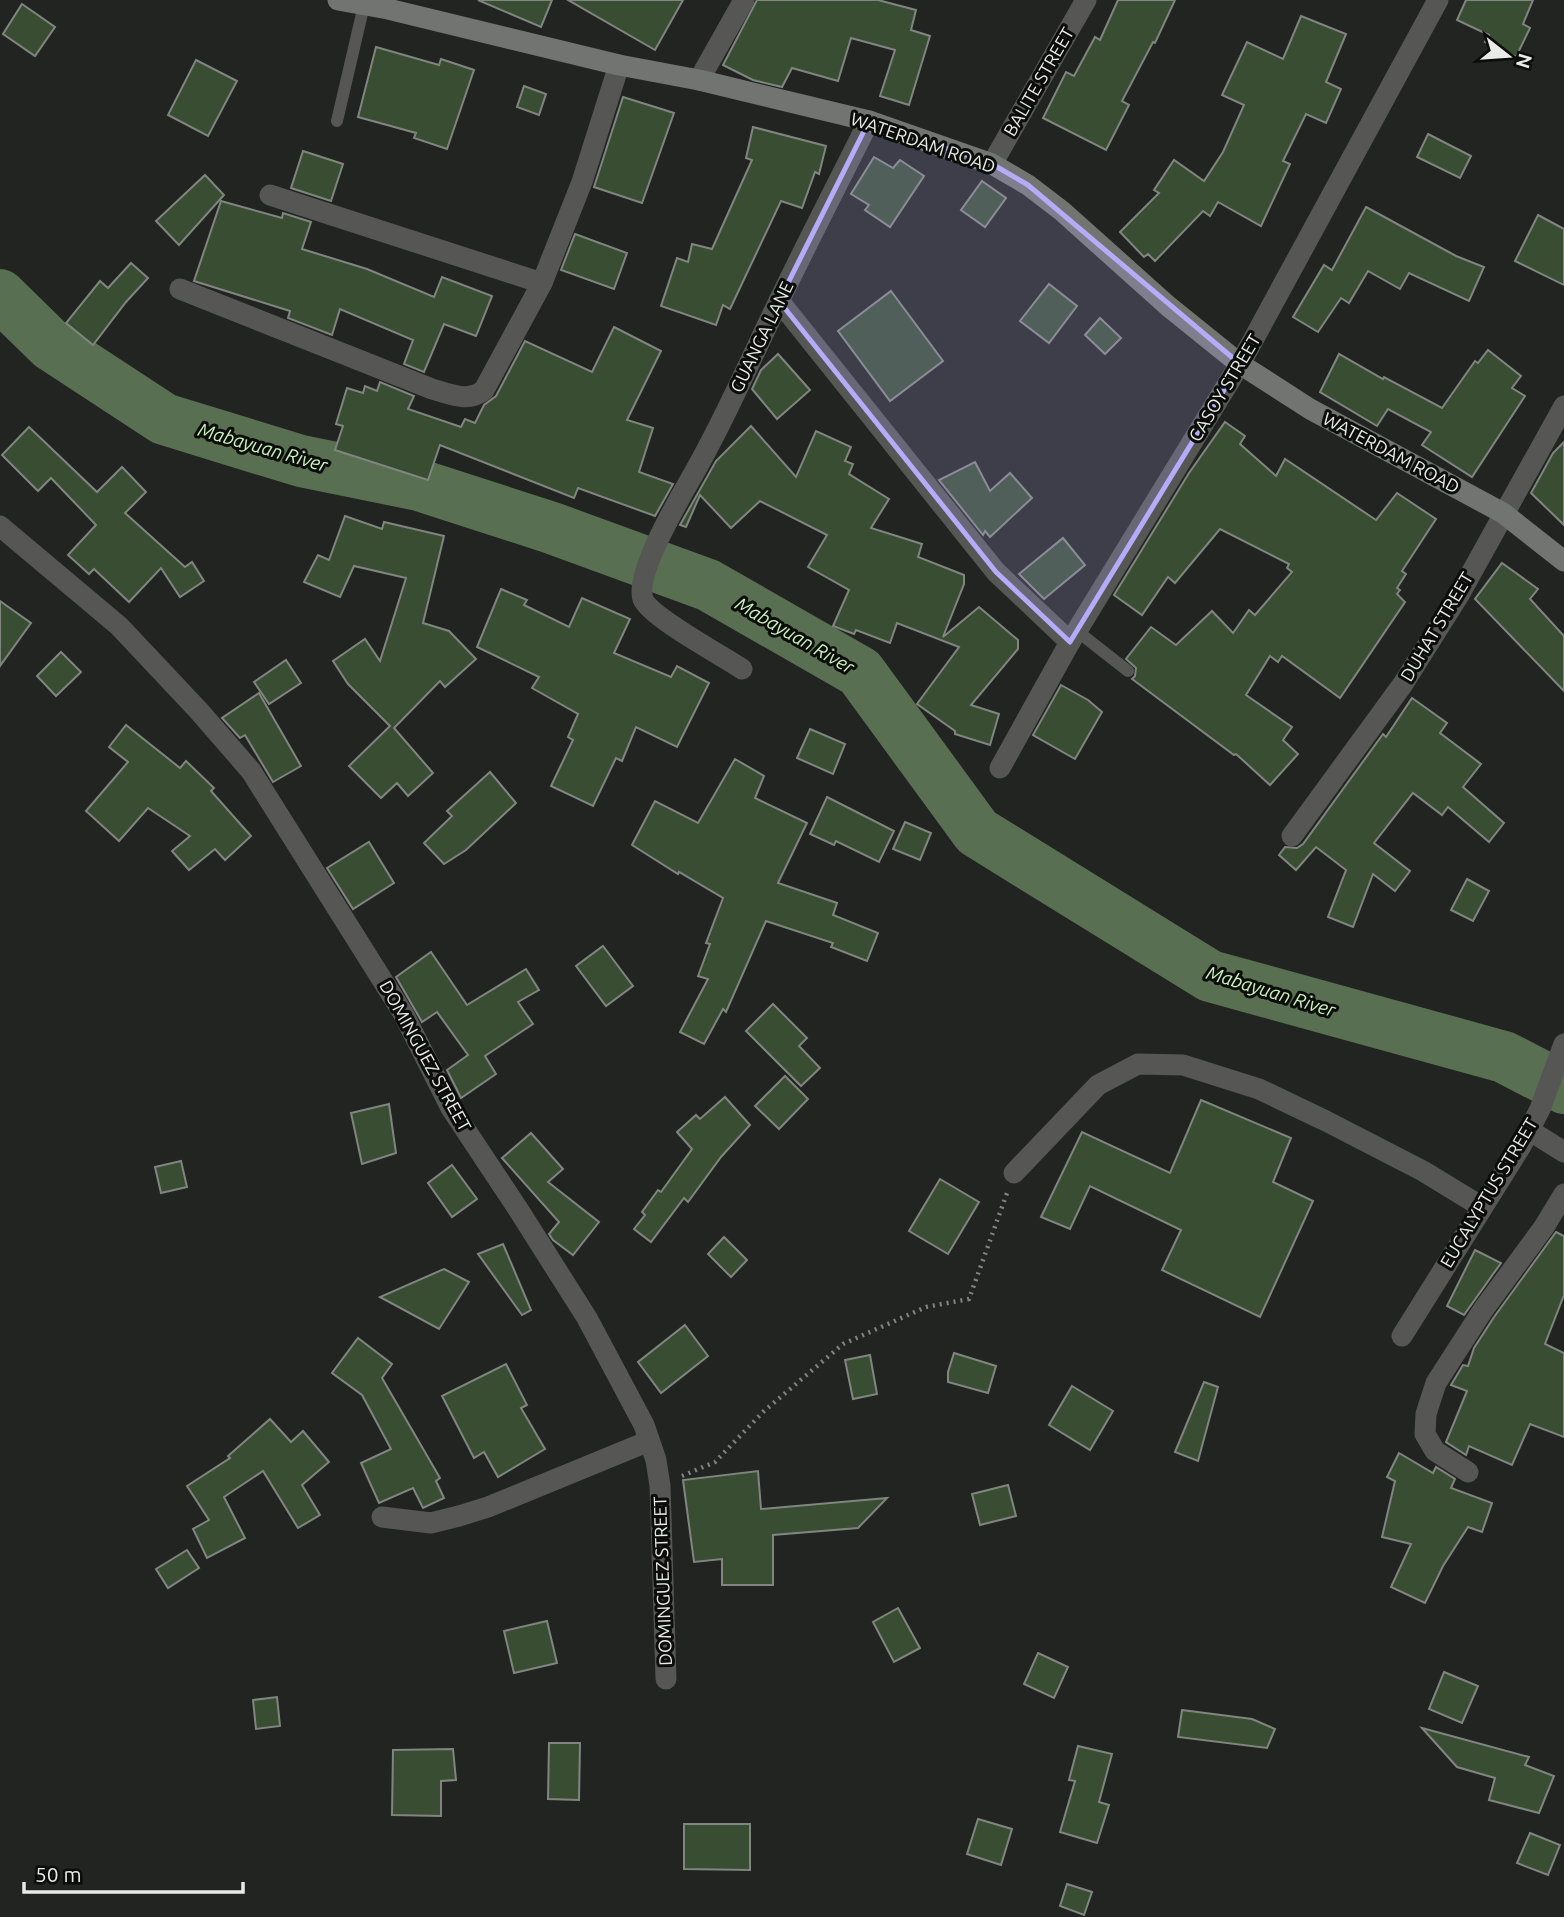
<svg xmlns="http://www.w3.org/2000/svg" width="1564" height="1917" font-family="Ubuntu,sans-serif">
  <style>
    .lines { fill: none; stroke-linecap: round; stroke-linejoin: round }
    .river { stroke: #586f51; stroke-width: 52 }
    .building { fill: #384d32; stroke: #818580; stroke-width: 2 }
    .path { stroke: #818481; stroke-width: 4.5; stroke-dasharray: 2 5; stroke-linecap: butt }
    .lane { stroke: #565755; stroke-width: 12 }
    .street { stroke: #565755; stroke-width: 21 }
    .secondary { stroke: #727471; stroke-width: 21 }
    .marked { fill: #b5acf9; fill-opacity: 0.2; stroke: #b5acf9; stroke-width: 5; stroke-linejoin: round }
    .labels { text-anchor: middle; stroke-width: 6; stroke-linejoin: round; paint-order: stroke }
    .street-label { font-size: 18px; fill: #e9ebe9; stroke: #0c0d0b }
    .water-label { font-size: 19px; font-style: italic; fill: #c9f2bd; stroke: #0c0d0b }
  </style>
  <rect width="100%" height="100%" fill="#212420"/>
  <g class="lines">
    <path class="river" d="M0,295L51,345L164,419L301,461L419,485L552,528L708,585L860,672L977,832L1210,976L1504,1057L1564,1088"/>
  </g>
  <g class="building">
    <path d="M478,0H552L541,27Z"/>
    <path d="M568,0H683L655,50Z"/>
    <path d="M757,0H878L916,10L911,30L930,36L909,105L880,96L895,50L851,38L838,81L792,68L782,87L753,80L723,65Z"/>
    <path d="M1118,0H1175L1155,43L1153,42L1122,101L1129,105L1106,150L1043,118L1066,72L1074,76L1095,37L1100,40Z"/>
    <path d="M1466,0H1533L1523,24L1530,28L1516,57L1485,42L1489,35L1457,20Z"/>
    <path d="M22,4L55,27L35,56L3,34Z"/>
    <path d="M1301,16L1346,34L1326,82L1341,89L1326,123L1306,114L1283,161L1290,164L1261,226L1218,202L1210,216L1203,211L1155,261L1148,254L1144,257L1120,232L1159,193L1154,190L1174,160L1204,181L1223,152L1244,105L1222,95L1247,42L1283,59Z"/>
    <path d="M376,47L439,65L441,59L474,70L447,149L414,138L416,133L358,117Z"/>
    <path d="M196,60L237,81L208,136L168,115Z"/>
    <path d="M524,86L546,94L539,115L517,107Z"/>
    <path d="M623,97L674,113L642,203L594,187Z"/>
    <path d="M753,127L826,146L819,174L815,172L802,208L781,201L730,309L723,305L716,325L661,306L677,258L688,262L692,244L712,249L752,160L746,158Z"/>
    <path d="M1428,134L1471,156L1460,178L1417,157Z"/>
    <path d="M303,151L343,164L331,201L291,188Z"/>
    <path d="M874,157L893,168L900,160L924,176L890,227L865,210L869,205L851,194Z"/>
    <path d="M205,175L224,195L179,245L156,221Z"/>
    <path d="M982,181L1006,198L985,227L961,210Z"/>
    <path d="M221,201L282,218L283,213L311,222L302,249L367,269L434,297L442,277L492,296L476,336L444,324L424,372L404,364L413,340L340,309L332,335L288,318L290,311L194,281Z"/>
    <path d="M1366,207L1456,256L1484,267L1469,301L1409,273L1400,289L1368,271L1349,303L1341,298L1318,332L1293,317L1324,265L1332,270Z"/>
    <path d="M1538,215L1564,229V285L1515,261Z"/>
    <path d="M575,234L627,253L614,289L561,270Z"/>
    <path d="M131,263L148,278L126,302L93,345L66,323L100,281L108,288Z"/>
    <path d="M1049,284L1077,306L1049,343L1020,321Z"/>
    <path d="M891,291L943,361L890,401L838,331Z"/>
    <path d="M1100,318L1121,338L1105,354L1085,335Z"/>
    <path d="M614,327L661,351L627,420L653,428L639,472L673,484L655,516L578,488L574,498L440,445L428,480L335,450L343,426L336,424L347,388L363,393L365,386L377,391L380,382L414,396L408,409L461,427L465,419L475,423L484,405L496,396L525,341L592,372Z"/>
    <path d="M1488,350L1521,376L1512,388L1525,396L1472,477L1422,445L1431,432L1388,409L1377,426L1320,392L1339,354L1383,379L1384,377L1442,408L1475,361L1478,363Z"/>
    <path d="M778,354L810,390L777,419L752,389L761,370Z"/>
    <path d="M1225,422L1245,436L1240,444L1276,476L1285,459L1376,520L1397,493L1436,519L1402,571L1406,574L1397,588L1400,590L1397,594L1405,602L1340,698L1282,656L1278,662L1270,656L1246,695L1292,727L1283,740L1298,754L1270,785L1236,754L1234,755L1132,679L1135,676L1136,668L1126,659L1151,627L1176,645L1212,611L1233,633L1249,610L1255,615L1292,572L1287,568L1289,564L1220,529L1175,583L1168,577L1142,615L1114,595L1189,473Z"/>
    <path d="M751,426L796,477L816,431L851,447L845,461L853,464L849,474L889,499L871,528L922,544L918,557L964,575V584L943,637L979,607L1018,640V649L971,705L999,714L990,745L955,734V731L917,704L959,647L897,623L890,643L856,630L854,634L833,626L849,590L808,567L827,535L760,501L731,528L700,495L686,527L680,525L716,461Z"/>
    <path d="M29,427L97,492L122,467L146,492L125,513L185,567L192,562L204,581L180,597L161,568L129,602L94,569L89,574L68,555L96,525L51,478L38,491L2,455Z"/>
    <path d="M1564,442V525L1531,493L1553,453Z"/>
    <path d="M975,462L990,491L1010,473L1032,498L990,537L985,531L983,535L939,480Z"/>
    <path d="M345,516L382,529L384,522L444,536L423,623L449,631L476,659L445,687L440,681L394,728L433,773L408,796L397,783L381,798L349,766L390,726L348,684L333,661L365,639L380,661L406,578L354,566L340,597L304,582L318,555L329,560Z"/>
    <path d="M1063,538L1085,565L1044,599L1019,574Z"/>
    <path d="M1502,563L1538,589L1530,599L1564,636V691L1475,599Z"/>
    <path d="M501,589L527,600L524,605L569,627L582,598L630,619L614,653L671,677L677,666L709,683L677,747L636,727L622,761L616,758L593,806L551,786L573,740L568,737L578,714L532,688L539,677L477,647Z"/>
    <path d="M0,601L31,623L0,666Z"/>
    <path d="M61,652L81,672L56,696L37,676Z"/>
    <path d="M286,660L301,683L269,704L254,682Z"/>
    <path d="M1061,685L1088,700L1102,712L1075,759L1033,735Z"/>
    <path d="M259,693L301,766L273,782L245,735L240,738L222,718Z"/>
    <path d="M1412,698L1447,723L1440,733L1481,764L1463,787L1504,823L1489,842L1448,807L1442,815L1413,793L1374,843L1410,871L1395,891L1373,874L1353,927L1328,917L1346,870L1316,847L1296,870L1279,855L1285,847L1297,848L1303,844L1383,734L1386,737Z"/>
    <path d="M126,725L180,768L186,761L214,788L211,791L251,836L225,860L215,849L189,870L172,851L190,836L148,808L119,841L86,811L128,762L109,747Z"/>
    <path d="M810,729L845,744L833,774L797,758Z"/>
    <path d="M735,759L764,776L755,798L807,823L778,883L837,903L833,915L878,933L867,961L831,947L833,943L766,921L726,1012L723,1009L704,1044L680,1032L708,979L698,976L710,944L706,943L723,898L679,872L678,874L632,845L655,801L698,823Z"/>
    <path d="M490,772L516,803L466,850L444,864L424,843L452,816L447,811Z"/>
    <path d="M827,797L894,831L879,862L836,841L834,845L810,834Z"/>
    <path d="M905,822L931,833L920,860L893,849Z"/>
    <path d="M369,842L394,883L353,909L327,868Z"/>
    <path d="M1467,879L1489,891L1473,921L1451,910Z"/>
    <path d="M603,946L633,986L606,1006L576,966Z"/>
    <path d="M431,952L467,1005L526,969L539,990L518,1002L533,1024L485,1056L496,1074L461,1098L447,1070L468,1055L437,1012L422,1022L396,977Z"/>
    <path d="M773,1004L807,1038L799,1046L820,1068L801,1086L746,1031Z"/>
    <path d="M785,1076L808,1099L779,1129L755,1106Z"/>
    <path d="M725,1097L750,1125L721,1157L688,1202L684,1198L651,1242L634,1229L645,1215L642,1212L658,1190L661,1192L692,1149L677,1132L696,1115L700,1119Z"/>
    <path d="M1201,1100L1291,1138L1273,1182L1313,1201L1260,1317L1162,1270L1181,1230L1090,1186L1070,1229L1041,1217L1082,1132L1170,1173Z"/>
    <path d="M389,1104L396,1153L362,1164L351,1113Z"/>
    <path d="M531,1133L563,1169L548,1182L599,1222L573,1255L553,1240L549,1234L559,1222L502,1158Z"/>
    <path d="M181,1161L187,1187L161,1193L155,1167Z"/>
    <path d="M452,1165L477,1199L452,1217L428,1183Z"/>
    <path d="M940,1179L979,1202L948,1254L909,1231Z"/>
    <path d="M1556,1232L1564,1236V1295L1545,1344L1564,1353V1437L1530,1424L1512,1465L1469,1446L1466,1455L1446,1442L1467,1391L1451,1385L1463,1365L1468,1366L1474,1348L1494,1317Z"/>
    <path d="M724,1237L747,1260L731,1277L708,1254Z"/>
    <path d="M503,1244L531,1310L522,1315L478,1254Z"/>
    <path d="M1475,1250L1501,1263L1464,1315L1447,1306Z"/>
    <path d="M444,1269L469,1282L439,1329L380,1297Z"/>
    <path d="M685,1325L708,1356L661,1393L638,1362Z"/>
    <path d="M358,1338L392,1364L382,1378L440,1478L436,1481L444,1498L423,1508L413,1488L379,1503L361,1463L391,1449L362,1395L332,1373Z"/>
    <path d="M954,1353L996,1366L988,1393L948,1382V1372Z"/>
    <path d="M870,1355L877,1394L853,1399L845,1360Z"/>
    <path d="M506,1364L527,1405L521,1408L545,1449L498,1477L484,1452L474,1458L442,1396Z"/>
    <path d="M1204,1382L1218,1387L1198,1461L1175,1452Z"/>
    <path d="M1072,1386L1113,1411L1090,1450L1049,1425Z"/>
    <path d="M270,1419L291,1442L303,1431L329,1462L302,1485L320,1515L298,1528L263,1471L224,1497L245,1538L207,1558L193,1529L209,1520L187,1486L230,1458L228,1456Z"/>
    <path d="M1399,1453L1433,1473L1436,1467L1455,1479L1451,1488L1492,1503L1482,1532L1468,1527L1443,1566L1425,1603L1391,1587L1411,1544L1382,1537L1395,1481L1387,1477Z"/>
    <path d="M758,1471L761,1509L887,1498L858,1528L773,1535V1585H722V1559L694,1562L683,1480Z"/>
    <path d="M1008,1485L1016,1516L980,1525L972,1494Z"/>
    <path d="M187,1550L199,1568L168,1588L156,1569Z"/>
    <path d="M898,1608L920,1648L894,1662L873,1622Z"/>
    <path d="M547,1621L557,1663L514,1673L504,1631Z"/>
    <path d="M1038,1653L1068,1667L1054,1698L1024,1684Z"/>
    <path d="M1444,1672L1478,1686L1462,1723L1429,1709Z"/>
    <path d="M277,1697L280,1726L256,1729L253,1700Z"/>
    <path d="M1182,1710L1252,1719L1275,1729L1267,1748L1178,1737Z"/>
    <path d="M1422,1728L1529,1757L1525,1765L1554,1776L1539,1813L1489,1800L1495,1778L1457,1767Z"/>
    <path d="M549,1743H580L579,1800L548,1799Z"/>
    <path d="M1078,1746L1112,1754L1099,1802L1109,1805L1097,1843L1060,1832L1075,1781L1069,1780Z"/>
    <path d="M453,1749L456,1780L441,1781V1816L392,1815L393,1750Z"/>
    <path d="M978,1819L1012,1829L1001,1865L967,1854Z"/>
    <path d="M684,1824H750V1870L684,1869Z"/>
    <path d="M1530,1833L1560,1845L1548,1875L1517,1863Z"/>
    <path d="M1067,1884L1092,1892L1084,1915L1060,1906Z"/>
  </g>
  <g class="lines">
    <path class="path" d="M682,1476L715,1462L763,1412L843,1344L926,1307L969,1299L1007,1193"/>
    <g class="lane">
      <path d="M337,121L364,5"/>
      <path d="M1077,631L1128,671"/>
    </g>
    <g class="street">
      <path d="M699,80L744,0"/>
      <path d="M992,164L1086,0"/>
      <path d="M270,195L542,283"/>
      <path d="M180,289L432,389C450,394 468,403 484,390L542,283L582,182L619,65"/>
      <path d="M779,301L996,572L1070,642"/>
      <path d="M0,526L119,626L199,711L251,771L403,1013L451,1108L518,1209L587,1318L644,1425L656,1460L660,1486L666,1679"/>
      <path d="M742,669C723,656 650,617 643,599C634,574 681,496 694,473C726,417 751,358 779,301C808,241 839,181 869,121"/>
      <path d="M1000,768L1070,642L1240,364L1438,0"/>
      <path d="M1292,836L1403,684L1459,595L1564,406"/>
      <path d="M1529,1130L1564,1152"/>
      <path d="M1014,1173L1098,1085L1138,1064L1183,1065L1259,1089L1326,1121L1423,1171L1482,1207"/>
      <path d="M1402,1336L1521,1146L1540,1109L1564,1044"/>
      <path d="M1468,1472L1435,1451L1425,1434L1426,1414L1436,1383L1483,1310L1544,1227L1564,1194"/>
      <path d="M382,1517L431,1523L459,1516L488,1507L649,1441"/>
    </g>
    <path class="secondary" d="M338,0L388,9L619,65L699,80L869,121L992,164L1028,185L1062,211L1168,306L1240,364L1310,409L1503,513L1564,561"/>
  </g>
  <path class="marked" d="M869,121L992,164L1028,185L1240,364L1070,642L996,572L779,301Z"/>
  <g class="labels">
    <g class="street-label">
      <text transform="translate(1039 82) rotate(-60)" y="6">BALITE STREET</text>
      <text transform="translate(923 143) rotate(19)" y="6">WATERDAM ROAD</text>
      <text transform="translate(762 337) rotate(-64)" y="6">GUANGA LANE</text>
      <text transform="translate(1225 388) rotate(-59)" y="6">CASOY STREET</text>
      <text transform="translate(1391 453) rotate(28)" y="6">WATERDAM ROAD</text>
      <text transform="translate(1437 627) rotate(-59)" y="6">DUHAT STREET</text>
      <text transform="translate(425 1056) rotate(61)" y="6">DOMINGUEZ STREET</text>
      <text transform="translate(1489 1193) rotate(-59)" y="6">EUCALYPTUS STREET</text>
      <text transform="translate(663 1581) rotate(-92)" y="6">DOMINGUEZ STREET</text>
    </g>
    <g class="water-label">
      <text transform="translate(263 447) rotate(16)" y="7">Mabayuan River</text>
      <text transform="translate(795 635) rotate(30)" y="7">Mabayuan River</text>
      <text transform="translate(1271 991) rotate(17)" y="7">Mabayuan River</text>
    </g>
  </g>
  <g transform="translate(1508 56) rotate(107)" stroke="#0c0d0b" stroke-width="5" paint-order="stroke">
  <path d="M0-5L12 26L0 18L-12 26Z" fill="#e9ebe9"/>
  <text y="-10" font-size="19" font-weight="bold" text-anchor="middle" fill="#e9ebe9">N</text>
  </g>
  <path d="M24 1882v10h219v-10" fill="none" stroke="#e9ebe9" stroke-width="3.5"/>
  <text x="35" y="1882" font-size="21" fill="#e9ebe9" stroke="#0c0d0b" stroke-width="5" paint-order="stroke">50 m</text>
</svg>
